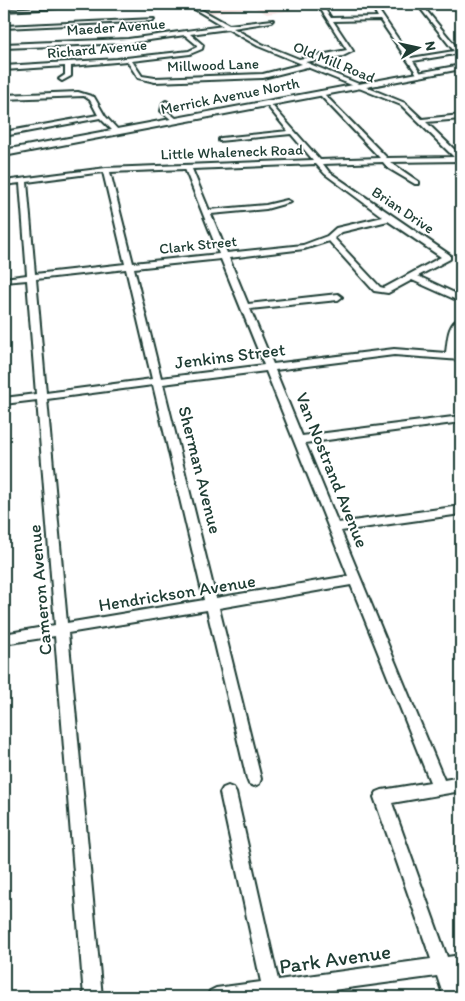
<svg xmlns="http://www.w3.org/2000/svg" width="465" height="1001" font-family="Itim,sans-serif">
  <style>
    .built { fill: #fae8e7 }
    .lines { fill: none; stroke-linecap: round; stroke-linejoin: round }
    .street-casing { stroke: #1f3d34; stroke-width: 4 }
    .secondary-casing { stroke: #1f3d34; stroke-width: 4 }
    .street { fill: #fff; fill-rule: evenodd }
    .secondary { fill: #fff; fill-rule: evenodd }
    .labels { text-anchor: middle; stroke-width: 4; stroke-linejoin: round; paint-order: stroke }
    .far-street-label { font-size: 15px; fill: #1f3d34; stroke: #fff }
    .street-label { font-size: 18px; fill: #1f3d34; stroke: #fff }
    .near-street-label { font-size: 21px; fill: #1f3d34; stroke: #fff }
  </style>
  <rect width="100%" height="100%" fill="#fff"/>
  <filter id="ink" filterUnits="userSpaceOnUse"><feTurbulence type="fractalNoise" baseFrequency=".02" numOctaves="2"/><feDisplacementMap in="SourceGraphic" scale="10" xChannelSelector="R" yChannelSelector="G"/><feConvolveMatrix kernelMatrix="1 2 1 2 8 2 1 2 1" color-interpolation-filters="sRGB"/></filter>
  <g filter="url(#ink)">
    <path class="built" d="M191,4H318L320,6L267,14L254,7L207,14Z"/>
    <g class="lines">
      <g class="street-casing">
        <g id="street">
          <path d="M105,4H131L4,11V9Z"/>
          <path d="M186,4H191L229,25L273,20L271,22L233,28L262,44L299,59L347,50L320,8H324L331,18L378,17L373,8L374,4H378L377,8L411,58L454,51L417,4H421L459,50L461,49V53L413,61L422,75L419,77L380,20L333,21L353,51L343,56L305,62L405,103L422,119L461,115V119L426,122L461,156V161L390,162L419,182V184H415L388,168L383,162L323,164L329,172L450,255V259L418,276L461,296V302L412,280L388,293L374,291L329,241L304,249L229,258L248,304L338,294L342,297L338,300L250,309L273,364L394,349L446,353C448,340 447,323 461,318L455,354H461V360L394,355L275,370L302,436L461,416V422L305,443L338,523L461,506V514L341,531L444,780L461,777V791L392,803L447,957L461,955V973L453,974L461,997H444L437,976L281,997H207L210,991L216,988L261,982L220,793L223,788L228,786L233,788L236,793L278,980L431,959L374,797L377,792L382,790L430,782L351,585L219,608L261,779L259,784L254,786L249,784L247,779L207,610L68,633L102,997H84L55,636L4,644V634L55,625L37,400L4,404V398L36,394L27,280L4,282V278L27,275L20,183L4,185V181L106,168L313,160L291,134L219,141V139L221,138L288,131L265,103L268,101L320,160L380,158L319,94L318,93L321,91L387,158L454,157L401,105L307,67L263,78L155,82L138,78L127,61L71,66V76L62,81L59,79L65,75V66L4,70V66L117,59L189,51L197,47V45L185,35L128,43L4,48V44L128,39L223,26ZM228,29L258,46L302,64L263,74L155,78L142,76L132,61L190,54L202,49L203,45L190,34ZM316,164L325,174L383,217L336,228L327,236L303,245L227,253L211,214L266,209L291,202L287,200L266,205L209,210L192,169ZM185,169L219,254L133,263L110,172ZM103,172L125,264L35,274L27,182ZM388,221L441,257L384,288L380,287L334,238L342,232ZM221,259L264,365L161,378L134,268ZM126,269L152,379L46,393L36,279ZM266,371L348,576L216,598L163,384ZM153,385L204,600L67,623L47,399Z"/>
          <path d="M154,19L152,21L4,28V26Z"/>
          <path d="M78,92L94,97L105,116L119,131V133H115L100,118L4,136V132L98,115L90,100L84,96L4,99V95Z"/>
          <path d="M166,101L169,103L167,111L177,119V121H173L161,111L163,103Z"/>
        </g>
      </g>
      <g class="secondary-casing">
        <path id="secondary" d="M461,65V69L4,156V150Z"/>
      </g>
      <use href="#street" class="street"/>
      <use href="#secondary" class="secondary"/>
    </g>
  </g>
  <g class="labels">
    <g class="far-street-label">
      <text transform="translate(116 27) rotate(-4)" y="5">Maeder Avenue</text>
      <text transform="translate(97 49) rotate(-5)" y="5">Richard Avenue</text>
      <text transform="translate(334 62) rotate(22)" y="5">Old Mill Road</text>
      <text transform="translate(213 65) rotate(-2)" y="5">Millwood Lane</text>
      <text transform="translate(230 96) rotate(-11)" y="5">Merrick Avenue North</text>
      <text transform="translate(232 152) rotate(-2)" y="5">Little Whaleneck Road</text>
      <text transform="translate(403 210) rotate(34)" y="5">Brian Drive</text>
      <text transform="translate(198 245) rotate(-6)" y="5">Clark Street</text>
    </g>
    <g class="street-label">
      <text transform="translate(230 356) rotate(-7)" y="6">Jenkins Street</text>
      <text transform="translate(200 470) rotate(76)" y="6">Sherman Avenue</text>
      <text transform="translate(332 470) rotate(68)" y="6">Van Nostrand Avenue</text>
      <text transform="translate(40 590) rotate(-95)" y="6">Cameron Avenue</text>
      <text transform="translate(177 593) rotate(-9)" y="6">Hendrickson Avenue</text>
    </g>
    <g class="near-street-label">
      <text transform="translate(335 959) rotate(-8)" y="7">Park Avenue</text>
    </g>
  </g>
  <rect width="465" height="1001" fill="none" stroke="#fff" stroke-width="20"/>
  <rect x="10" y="10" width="445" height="981" fill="none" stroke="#1f3d34" stroke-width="2" filter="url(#ink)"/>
  <g transform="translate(418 48) rotate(81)" stroke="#ffffff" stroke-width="4" paint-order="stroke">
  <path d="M0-4L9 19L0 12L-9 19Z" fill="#1f3d34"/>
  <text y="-8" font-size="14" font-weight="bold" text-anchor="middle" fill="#1f3d34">N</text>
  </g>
</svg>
